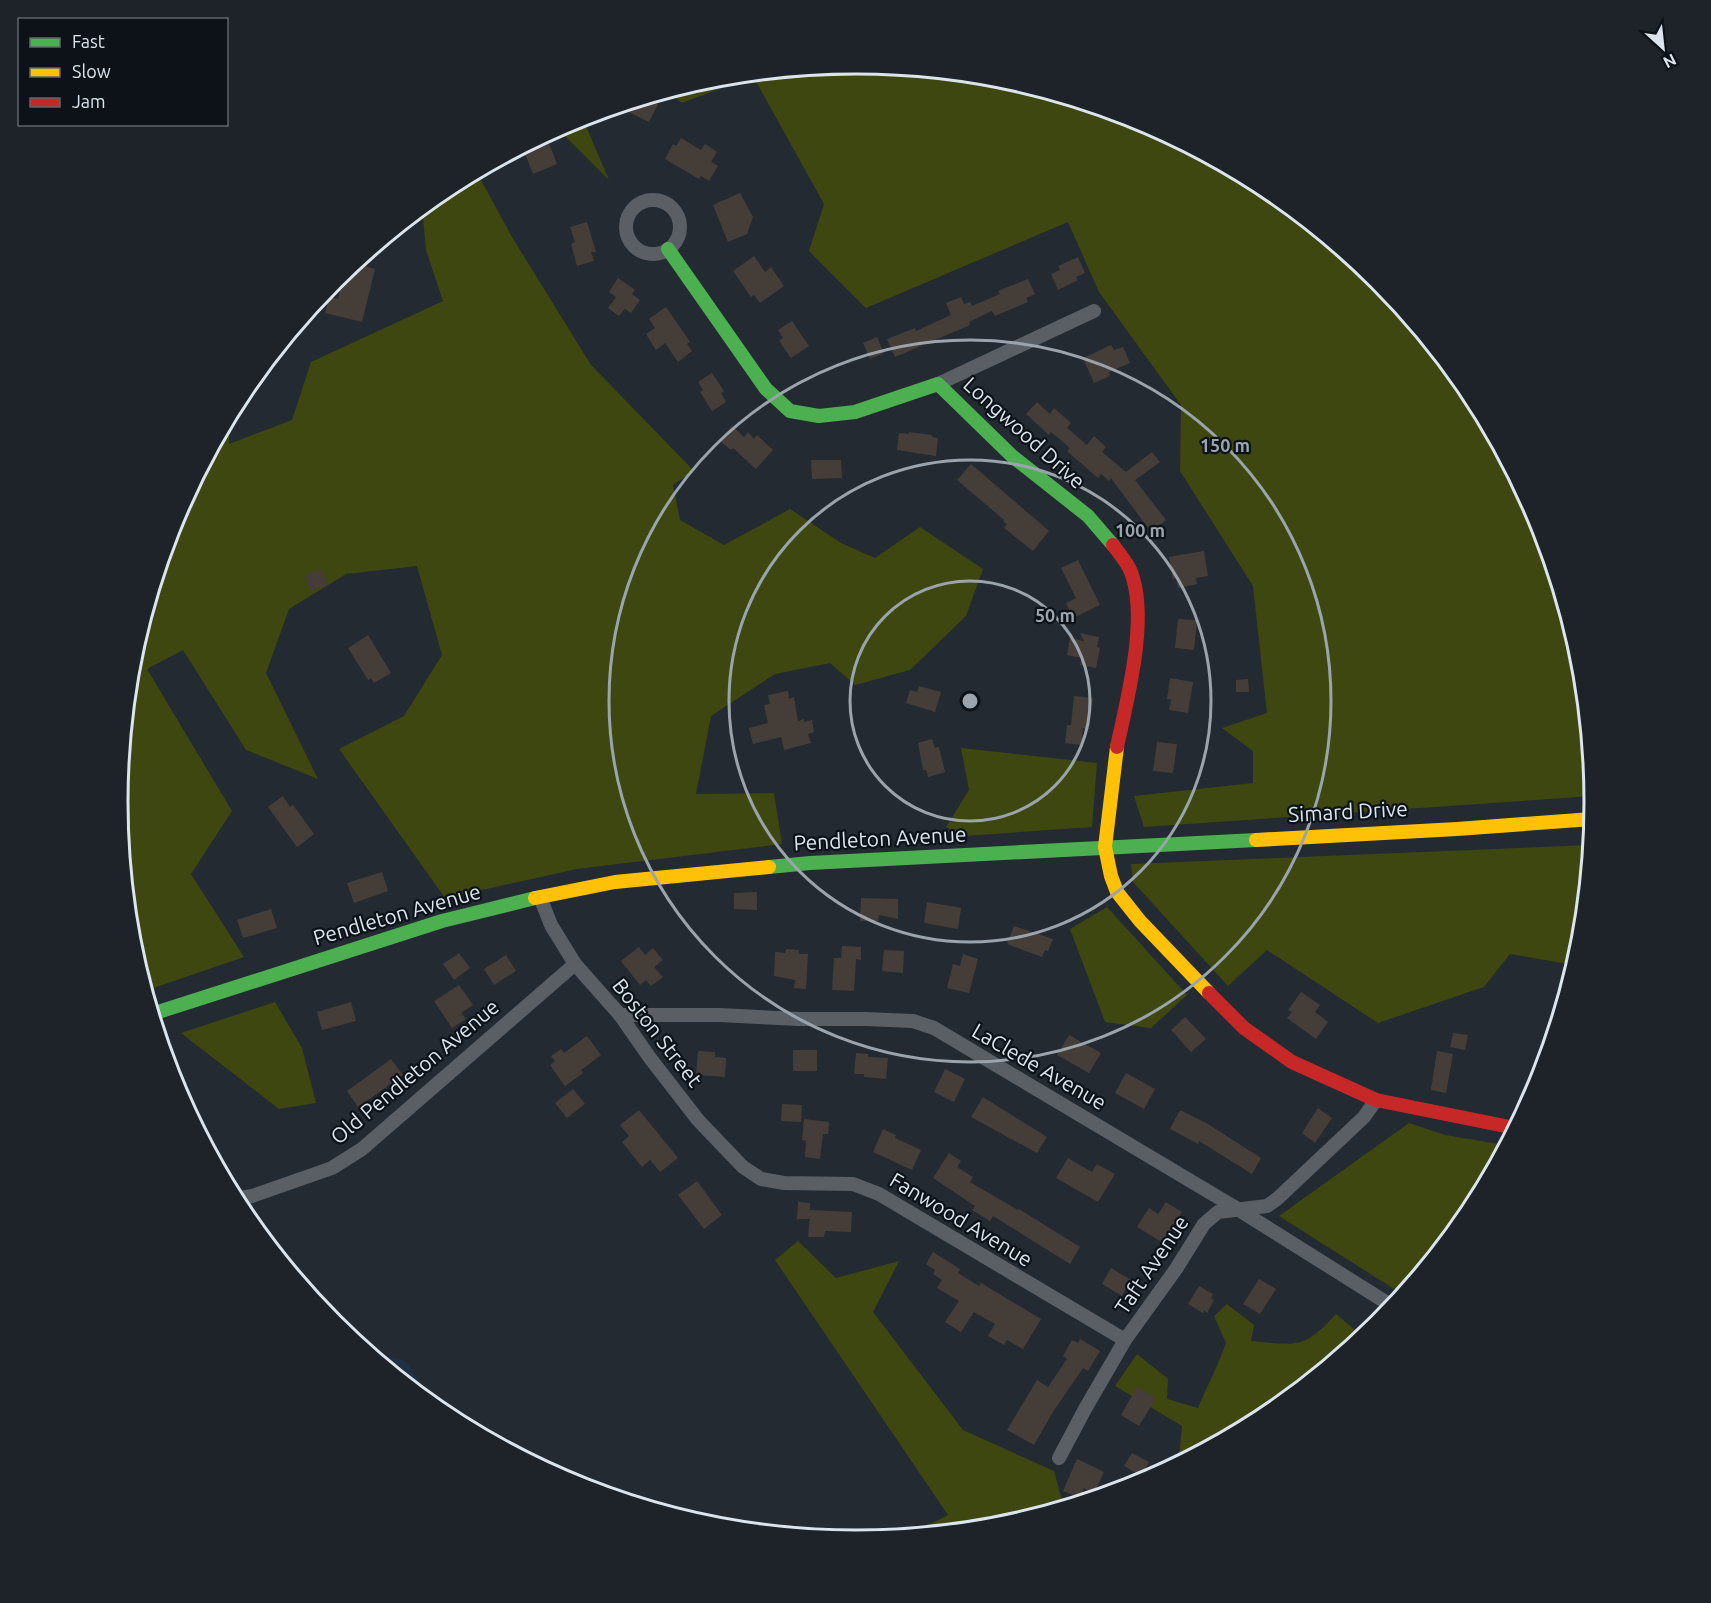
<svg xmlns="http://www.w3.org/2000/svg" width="1711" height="1603" font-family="Ubuntu,sans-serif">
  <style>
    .built { fill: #203042 }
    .green { fill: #3e470f }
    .building { fill: #453e38 }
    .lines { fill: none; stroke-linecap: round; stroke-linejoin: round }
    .street { stroke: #5a5f66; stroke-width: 14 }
    .fast { stroke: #4caf50; stroke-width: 14 }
    .slow { stroke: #ffc107; stroke-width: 14 }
    .jam { stroke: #c62828; stroke-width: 14 }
    .ring { fill: none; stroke: #9ba4ac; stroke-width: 3 }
    .labels { text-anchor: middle; stroke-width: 4.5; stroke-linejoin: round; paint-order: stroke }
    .street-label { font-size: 21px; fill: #dce5ee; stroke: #0c1218 }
    .rim { fill: none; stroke: #dce5ee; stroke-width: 3 }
    .centre { fill: #9ba4ac; stroke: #0c1218; stroke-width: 3 }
    .ring-label { font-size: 18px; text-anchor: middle; font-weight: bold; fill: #9ba4ac; stroke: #0c1218; stroke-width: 4.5; stroke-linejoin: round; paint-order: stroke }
  </style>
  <rect width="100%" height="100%" fill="#232a32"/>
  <path class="built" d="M367,1352L368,1351L406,1361L440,1411Z"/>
  <g class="green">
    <path d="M856,63L1000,77L1138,119L1266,188L1378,280L1470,392L1495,439L1492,451L1504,455L1538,519L1580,658L1593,796L1144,827L1134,796L1253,783V751L1222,728L1267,713L1253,586L1180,471L1181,405L1099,292L1068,222L866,308L809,251L824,204L753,76L682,103L667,91L712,77Z"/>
    <path d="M582,117L609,180L557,128Z"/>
    <path d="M476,171L512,237L591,365L694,471L673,485L680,520L724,545L790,509L841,543L875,558L920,527L983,569L966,616L910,670L855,685L830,663L775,674L711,716L696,794L774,793L782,844L577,869L445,898L339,749L404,716L442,655L417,566L346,574L289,609L266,673L318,779L246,750L183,650L147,669L232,811L191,874L244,957L145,991L131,945L117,801L131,657L173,519L229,415V444L292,420L311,362L443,301L426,250L422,207L446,187Z"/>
    <path d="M961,748L1097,763L1092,827L964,836L946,827L969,790Z"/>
    <path d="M1590,845L1580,946L1574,965L1510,954L1484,987L1378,1023L1267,950L1228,986L1133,882L1131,864Z"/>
    <path d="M1107,907L1187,995L1151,1028L1105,1022L1070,929Z"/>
    <path d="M275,1002L302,1048L316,1103L279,1109L181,1033Z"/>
    <path d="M1409,1123L1445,1135L1505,1145L1469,1212L1402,1294L1279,1216Z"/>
    <path d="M798,1241L836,1278L899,1261L873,1312L963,1430L1054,1471L1063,1504L1067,1505L999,1526L909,1535L948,1515L775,1260Z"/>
    <path d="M1227,1304L1254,1325L1251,1341C1297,1345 1303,1350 1336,1314L1362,1336L1265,1416L1174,1464L1180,1449L1182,1426L1115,1386L1137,1354L1168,1379L1167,1399L1198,1408C1207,1386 1218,1366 1226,1343L1214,1316Z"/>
  </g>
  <g class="building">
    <path d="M645,97L658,104L649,122L616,106Z"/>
    <path d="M545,134L557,164L533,174L522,146Z"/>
    <path d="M681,138L701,150L705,144L717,152L711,162L718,166L709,181L701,176L699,179L665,159L673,144L676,146Z"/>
    <path d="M740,193L753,217L747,234L728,242L713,205Z"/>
    <path d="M587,222L596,252H591L594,261L577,266L571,244L575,242L570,227Z"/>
    <path d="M754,256L765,272L771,267L784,286L760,303L754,295L751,297L733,271Z"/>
    <path d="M1078,257L1085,273L1076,277L1078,280L1058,290L1051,274L1060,270L1058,266Z"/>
    <path d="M353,263L375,269L362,322L325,313L329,297L338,299L345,270Z"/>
    <path d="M618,278L635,290L632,294L640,300L631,313L625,309L619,316L608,308L616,297L609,292Z"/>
    <path d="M1028,279L1035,294L1026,298L1028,302L995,316L992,311L969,322L970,325L895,357L887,339L915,328L916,331L951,315L946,303L961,297L964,304L970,302L972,306L1000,294L998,291Z"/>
    <path d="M666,307L690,342L687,344L692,351L678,362L665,343L656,350L646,334L655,328L649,319Z"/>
    <path d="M792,321L809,346L791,358L779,341L783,338L778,330Z"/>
    <path d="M877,337L884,353L870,359L863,343Z"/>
    <path d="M1111,345L1114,350L1123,347L1130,363L1109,372L1110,376L1094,383L1083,358Z"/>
    <path d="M712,373L724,391L721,393L726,402L712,411L700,392L703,390L698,382Z"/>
    <path d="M1037,402L1050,414L1054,408L1071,423L1067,428L1087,445L1094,436L1106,447L1102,452L1126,472L1152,452L1160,462L1135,480L1166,520L1151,532L1111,478L1109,481L1101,474L1098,478L1067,451L1070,448L1051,432L1049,435L1026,414Z"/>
    <path d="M732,426L744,437L748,432L754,439L757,435L773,450L756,469L733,448L731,450L719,440Z"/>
    <path d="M909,432L932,435V437L938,438L936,456L897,450L899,433L909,434Z"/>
    <path d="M811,460H841L842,478L812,479Z"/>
    <path d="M971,464L1049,531L1033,551L1004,528L1007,524L1003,521L1004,520L957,480Z"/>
    <path d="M1204,551L1208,576L1196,578L1197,584L1178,588L1176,578L1173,579L1169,557Z"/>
    <path d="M1078,560L1100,605L1073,618L1066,603L1076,598L1061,568Z"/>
    <path d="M321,569L328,585L311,591L304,575Z"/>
    <path d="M1178,619L1197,620L1194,650L1175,648Z"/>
    <path d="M1080,633L1099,637L1097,647L1100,648L1096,668L1080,665L1082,658L1067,655L1070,638L1084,641Z"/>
    <path d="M368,635L391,673L374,683L371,678L368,680L348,648Z"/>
    <path d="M1170,678L1193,682L1188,713L1169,710L1171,700L1167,699Z"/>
    <path d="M1248,679L1249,692H1236V680Z"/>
    <path d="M919,686L941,692L935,712L906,703L910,690L917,692Z"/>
    <path d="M788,691L789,699L794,697L798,721L804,719V722L812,720L814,732L808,734L811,743L784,750L781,737L753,744L749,728L768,723L764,705L770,704L768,695Z"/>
    <path d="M1074,696L1093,698L1089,729L1083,728L1081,745L1065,743L1067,725H1071Z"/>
    <path d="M932,739L935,748L939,747L945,772L928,777L926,770H923L918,743Z"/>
    <path d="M1157,742L1177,744L1173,773L1153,771Z"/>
    <path d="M283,796L290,807L293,805L314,834L297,847L268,807Z"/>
    <path d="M382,872L388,891L354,903L347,883Z"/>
    <path d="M757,892V910L734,909V893Z"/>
    <path d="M861,898L898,899V919L879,915L878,921H860Z"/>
    <path d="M927,902L961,908L958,929L924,923Z"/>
    <path d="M271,909L277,928L243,938L237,920Z"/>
    <path d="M1014,926L1053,939L1048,951L1045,950L1042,957L1007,944Z"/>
    <path d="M842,946L861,947V960L856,959L854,991L832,990L834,958H841Z"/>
    <path d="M639,947L645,955L653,948L663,960L654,967L663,977L651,986L646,980L640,985L621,961Z"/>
    <path d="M786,949L799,950V954H808L806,989L794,988L795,980L774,976L775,952L785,953Z"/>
    <path d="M884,950L904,951L903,973L882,971Z"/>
    <path d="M459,953L470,968L454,980L443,964Z"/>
    <path d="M963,954L978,959L969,993L947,988L953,964L960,966Z"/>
    <path d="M506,955L516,971L494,985L484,969Z"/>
    <path d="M459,985L473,1005L461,1013L466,1019L452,1028L434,1001Z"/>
    <path d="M1301,992L1320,1005L1315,1012L1328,1022L1316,1039L1287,1018L1292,1012L1288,1010Z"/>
    <path d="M351,1002L356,1021L322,1030L317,1012Z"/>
    <path d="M1185,1017L1206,1039L1191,1052L1171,1030Z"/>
    <path d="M1453,1033L1468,1035L1465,1050L1450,1047Z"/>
    <path d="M1069,1035L1101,1053L1089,1073L1057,1055Z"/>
    <path d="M587,1036L601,1055L581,1070L583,1073L565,1086L550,1065L555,1061L551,1056L561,1049L564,1053Z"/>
    <rect x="793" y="1050" width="24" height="21"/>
    <path d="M698,1051L715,1052V1057L726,1058L725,1077L696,1075Z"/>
    <path d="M1437,1051L1453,1054L1446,1093L1431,1090Z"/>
    <path d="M856,1053L868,1054V1057L888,1058L886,1079L864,1077V1074H854Z"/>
    <path d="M391,1059L403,1075L358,1107L347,1091Z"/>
    <path d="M945,1069L965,1079L954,1102L934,1092Z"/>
    <path d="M1126,1073L1155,1089L1144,1109L1115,1093Z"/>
    <path d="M573,1089L585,1104L567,1118L555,1103Z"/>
    <path d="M983,1097L1047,1137L1037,1153L971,1117Z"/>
    <path d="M782,1104L802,1105L801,1122L781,1121Z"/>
    <path d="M1318,1108L1332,1118L1315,1143L1302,1133Z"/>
    <path d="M639,1110L678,1158L660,1172L650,1160L642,1167L622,1142L629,1136L620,1125Z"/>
    <path d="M1180,1110L1208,1124L1261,1158L1252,1174L1199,1141L1198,1144L1170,1129Z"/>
    <path d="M804,1119L829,1122L828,1134H823L820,1159L805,1157L806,1141L802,1140Z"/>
    <path d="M883,1129L896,1135L895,1138L921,1150L912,1170L873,1152Z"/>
    <path d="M949,1153L961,1161L957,1167L973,1177L970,1182L1018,1210L1019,1209L1080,1247L1070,1264L993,1216L990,1221L972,1210L975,1206L933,1178Z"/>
    <path d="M1068,1158L1092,1172L1097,1164L1115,1174L1098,1202L1056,1178Z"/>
    <path d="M697,1181L722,1215L704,1229L678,1195Z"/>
    <path d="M798,1202L810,1203V1210L852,1212L851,1232L825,1231L824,1237H808L810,1215L809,1219H797Z"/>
    <path d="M1166,1202L1182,1212L1163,1243L1137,1227L1149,1208L1158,1214Z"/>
    <path d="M933,1252L960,1269L958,1273L979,1286L981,1283L1041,1319L1023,1349L1007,1340L1004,1345L988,1336L995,1324L974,1312L961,1332L945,1322L959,1301L937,1288L942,1280L933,1274L935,1270L926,1264Z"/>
    <path d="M1111,1268L1131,1280L1122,1296L1102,1284Z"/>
    <path d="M1259,1279L1276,1289L1260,1314L1243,1304Z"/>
    <path d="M1199,1286L1213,1294L1211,1298L1214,1300L1207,1313L1204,1310L1203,1313L1188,1304Z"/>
    <path d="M1080,1339L1100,1351L1088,1371L1083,1368L1053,1412L1034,1445L1007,1430L1037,1380L1048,1387L1067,1359L1063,1356L1072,1340L1078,1343Z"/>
    <path d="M1137,1387L1156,1398L1139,1426L1121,1415Z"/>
    <path d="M1132,1453L1149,1462L1141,1476L1124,1466Z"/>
    <path d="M1077,1459L1104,1472L1094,1493L1084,1488L1079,1498L1063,1491Z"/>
  </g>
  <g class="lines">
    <g class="street">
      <circle cx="653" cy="227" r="27"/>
      <path d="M938,384L1094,311"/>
      <path d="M540,897L551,925L575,964L620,1015L650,1058L698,1120L743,1167L761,1179L784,1183L853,1184L879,1194L1125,1340"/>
      <path d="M620,1015H719L798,1019H865L913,1021L934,1028L1236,1208L1392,1306"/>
      <path d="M235,1199L252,1196L332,1168L362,1149L575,964"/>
      <path d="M1059,1458L1085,1409L1125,1340L1176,1269L1204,1224L1218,1212L1267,1206L1277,1199L1364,1117L1376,1100"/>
    </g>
    <g class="fast">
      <path d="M668,249L766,389L790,411L819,416L855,412L938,384L1012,456L1088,516L1113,545"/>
      <path d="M769,867L810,863L1256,840"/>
      <path d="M152,1014L442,921L535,898"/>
    </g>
    <g class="slow">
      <path d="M1117,747L1105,847L1111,876L1117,892L1140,921L1209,993"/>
      <path d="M1256,840L1457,829L1592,819"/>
      <path d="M535,898L615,882L769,867"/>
    </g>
    <g class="jam">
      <path d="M1113,545C1119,553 1127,562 1131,572C1149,619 1127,699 1117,747"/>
      <path d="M1209,993L1244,1028L1292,1062L1376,1100L1515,1128"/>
    </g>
  </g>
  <g class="ring">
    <circle cx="970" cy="701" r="120"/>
    <circle cx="970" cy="701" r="241"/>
    <circle cx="970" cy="701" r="361"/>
  </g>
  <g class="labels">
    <g class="street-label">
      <text transform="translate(1024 433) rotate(42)" y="7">Longwood Drive</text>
      <text transform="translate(1348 812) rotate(-3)" y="7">Simard Drive</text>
      <text transform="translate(880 839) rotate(-3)" y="7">Pendleton Avenue</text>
      <text transform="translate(397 915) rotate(-16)" y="7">Pendleton Avenue</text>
      <text transform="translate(657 1033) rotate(52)" y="7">Boston Street</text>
      <text transform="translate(1039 1067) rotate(30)" y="7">LaClede Avenue</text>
      <text transform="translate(415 1072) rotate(-40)" y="7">Old Pendleton Avenue</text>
      <text transform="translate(961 1220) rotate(31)" y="7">Fanwood Avenue</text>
      <text transform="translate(1152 1265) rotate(-56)" y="7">Taft Avenue</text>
    </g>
  </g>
  <path d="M0 0H1711V1603H0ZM128 802a728 728 0 1 1 1456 0a728 728 0 1 1-1456 0Z" fill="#1d2329" fill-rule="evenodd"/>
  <path class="rim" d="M128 802a728 728 0 1 1 1456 0a728 728 0 1 1-1456 0Z"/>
  <circle cx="970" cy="701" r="9" class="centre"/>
  <g class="ring-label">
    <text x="1225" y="452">150 m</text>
    <text x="1140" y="537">100 m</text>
    <text x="1055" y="622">50 m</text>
  </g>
  <rect x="18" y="18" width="210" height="108" fill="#0c1218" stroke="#5f666e" stroke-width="1.5"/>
  <rect x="30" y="38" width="30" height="9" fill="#4caf50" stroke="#5f666e" stroke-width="1.5"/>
  <text x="72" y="48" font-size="18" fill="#dce5ee">Fast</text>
  <rect x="30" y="68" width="30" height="9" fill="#ffc107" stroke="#5f666e" stroke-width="1.5"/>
  <text x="72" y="78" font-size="18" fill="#dce5ee">Slow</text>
  <rect x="30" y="98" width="30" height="9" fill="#c62828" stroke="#5f666e" stroke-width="1.5"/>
  <text x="72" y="108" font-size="18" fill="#dce5ee">Jam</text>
  <g transform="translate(1663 48) rotate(153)" stroke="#0c1218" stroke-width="4.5" paint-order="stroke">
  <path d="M0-4.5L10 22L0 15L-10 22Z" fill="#dce5ee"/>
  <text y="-9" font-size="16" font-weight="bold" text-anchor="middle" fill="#dce5ee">N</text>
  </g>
</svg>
